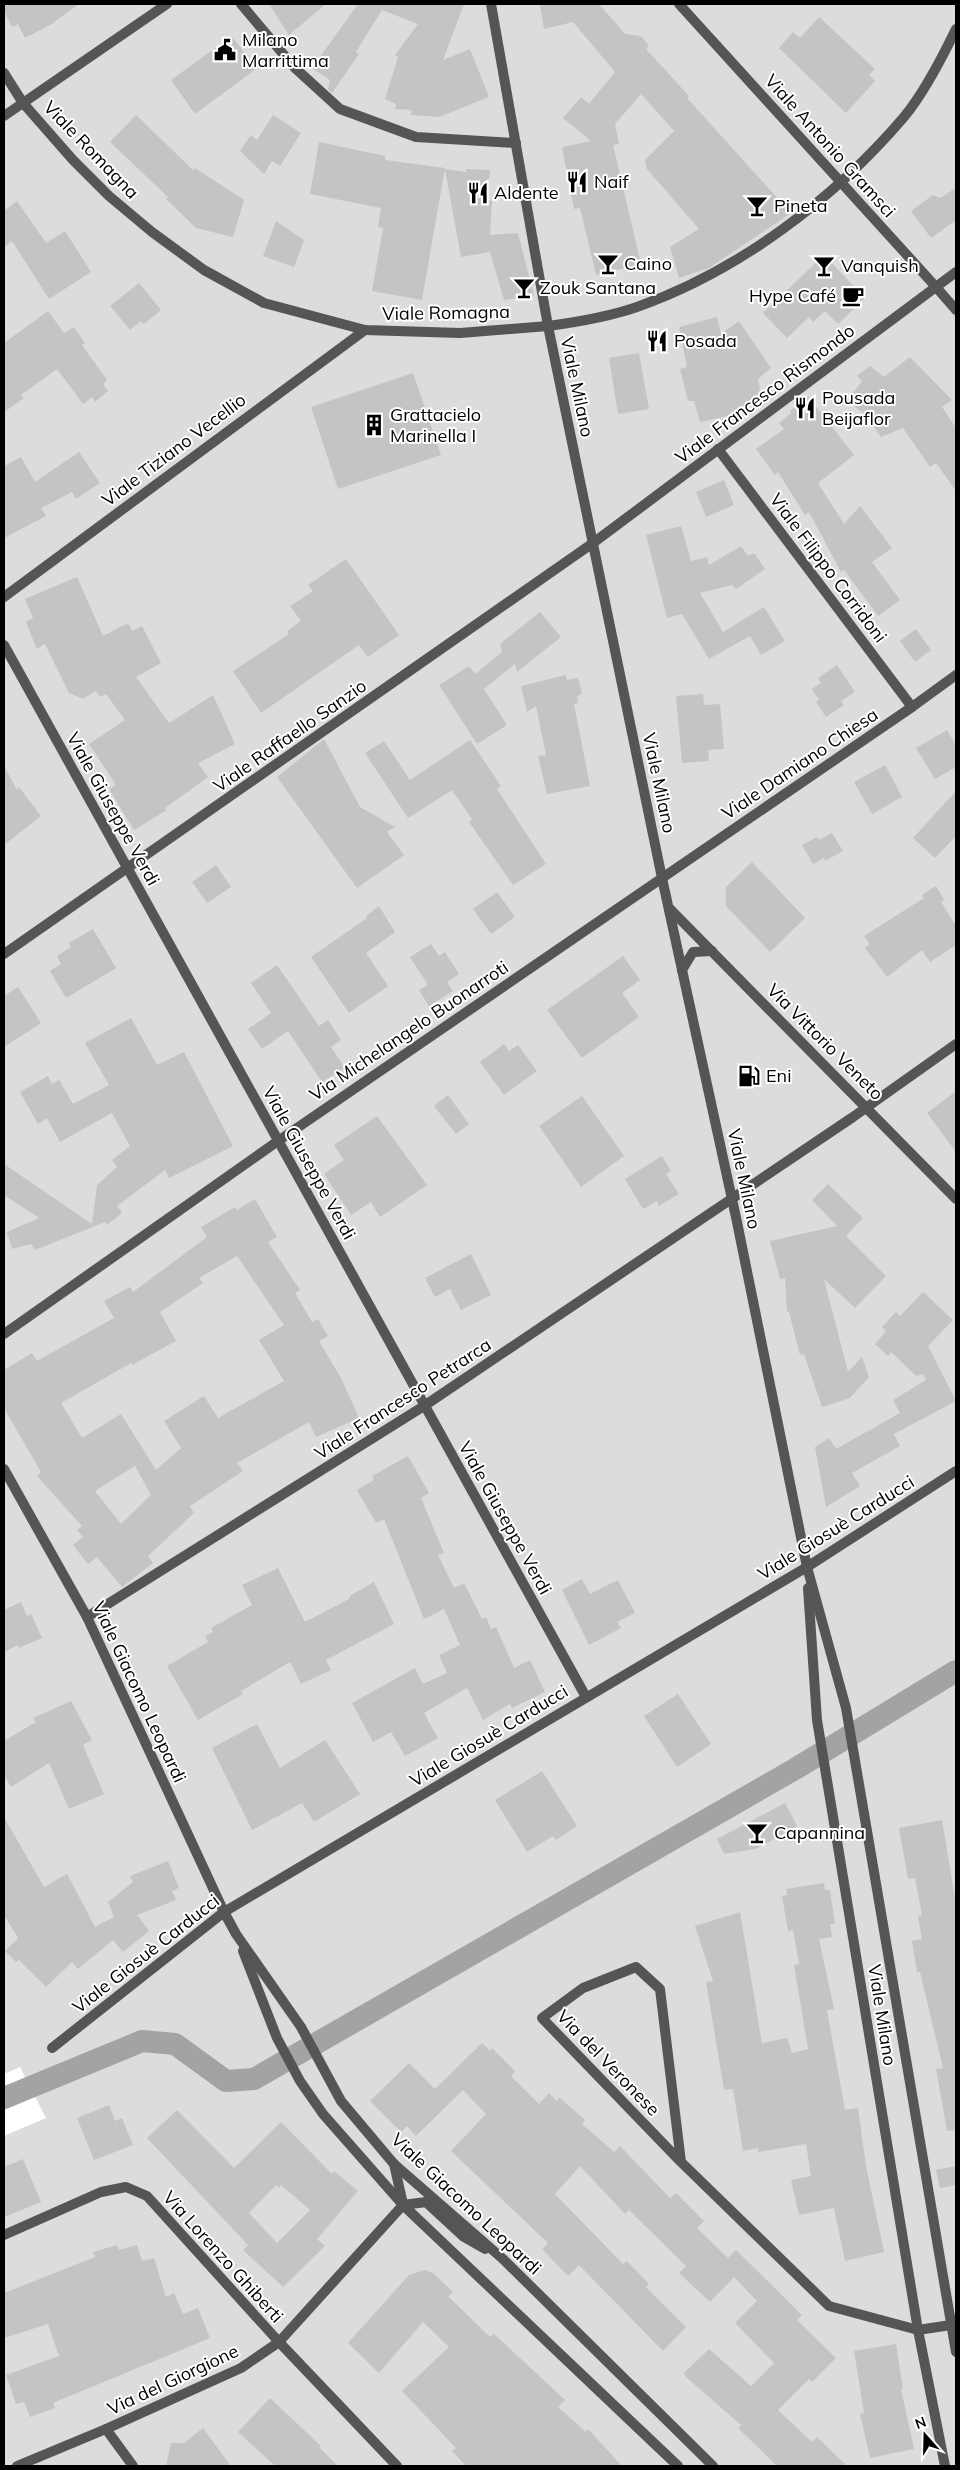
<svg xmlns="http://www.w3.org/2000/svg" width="960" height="2470" font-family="Mulish,sans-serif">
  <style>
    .green { fill: #dcdcdc }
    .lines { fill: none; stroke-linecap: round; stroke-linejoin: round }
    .canal { stroke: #a3a3a3; stroke-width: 22 }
    .building { fill: #c4c4c4; fill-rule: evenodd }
    .pedestrian { stroke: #555; stroke-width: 10 }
    .minor { stroke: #555; stroke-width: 10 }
    .tertiary { stroke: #555; stroke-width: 10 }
    .labels { text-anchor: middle; stroke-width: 4; stroke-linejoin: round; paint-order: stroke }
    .poi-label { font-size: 18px; fill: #000; stroke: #fff; text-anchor: start }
    .street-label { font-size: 18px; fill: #000; stroke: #fff }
  </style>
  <rect width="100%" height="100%" fill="#fff"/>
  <path class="green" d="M4,4H956V2466H4V2136L46,2118L20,2067L4,2074Z"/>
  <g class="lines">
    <path class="canal" d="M4,2098L142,2041L175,2044L226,2081L254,2079L795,1769L956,1671"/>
  </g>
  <g class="building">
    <path d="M4,4H79L50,25L25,38L18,24L12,27L4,11Z"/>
    <path d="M269,4H326L289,35Z"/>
    <path d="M358,4H464L443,60L470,49L489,97L439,117L411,115L412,110L395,109L396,104L385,99L398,57L395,55L418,24L382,10L356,52L359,54L332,93L328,89L330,80L312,68Z"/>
    <path d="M540,4H599L625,34L641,36L649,46L646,49L689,96L687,98L791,213L709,268L679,278L670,247L699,229L647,169L645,160L674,131L641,94L615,124L619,144L613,145L641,264L596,275L580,208L574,209L562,147L591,141L563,118L581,97L589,104L615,72L573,22L544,29Z"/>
    <path d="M819,17L875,69L869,75L875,81L846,113L779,48L793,32L800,38Z"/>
    <path d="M232,36L256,69L195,114L171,80Z"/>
    <path d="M136,115L193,170L195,168L244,200L233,237L196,228L166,199L168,197L110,142Z"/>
    <path d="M273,115L301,133L280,166L272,161L264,174L240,151L251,135L257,140Z"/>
    <path d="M319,142L385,156V160L445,168L422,300L372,291L383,228L378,227L381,208L310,194Z"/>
    <path d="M445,169L466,172V169L490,170L488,200L492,201L490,235L518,233L534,296L504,300L490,252L461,257Z"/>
    <path d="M956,188V220L931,238L911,211L933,195L940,198Z"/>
    <path d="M17,201L46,243L65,231L91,272L49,299L12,241L4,247V211Z"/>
    <path d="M276,221L304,240L294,267L263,256Z"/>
    <path d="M824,255L865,298L838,324L825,311L813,322L809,317L787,338L763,313Z"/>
    <path d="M139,283L161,310L144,324L141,321L130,330L110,306Z"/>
    <path d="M48,311L64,333L74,327L85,343L82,345L107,380L103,384L108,391L95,402L92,397L83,404L57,369L21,395L24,398L4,412V343Z"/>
    <path d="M717,317L721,334L739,321L771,368L758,379L761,395L733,415L700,422L694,401H688L680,369L687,367L679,327Z"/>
    <path d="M639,353L649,409L618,414L609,358Z"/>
    <path d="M910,357L952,400L942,407L956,428V491L936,463L930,467L903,428L881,437L866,415L847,401L862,381L857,376L870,366L884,377Z"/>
    <path d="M413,373L441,455L338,489L311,407Z"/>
    <path d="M808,396L854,455L818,483L844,524L860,506L892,548L872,562L900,600L878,616L844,570L841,572L809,512L805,515L778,472L775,475L756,449L784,429L779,423L791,413L790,411Z"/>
    <path d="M79,452L100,483L76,499L72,492L41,508L46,516L4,538V466L21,457L35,482Z"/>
    <path d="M724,480L734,505L706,517L696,492Z"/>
    <path d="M681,526L691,561L707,557L709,565L741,546L748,556L754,553L765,569L736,589L732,585L700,593L723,632L764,607L785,641L761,655L750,636L709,659L682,614L667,618L646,535Z"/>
    <path d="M346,559L399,635L368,657L359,645L261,713L233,671L289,634L287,631L301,621L290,606L313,591L308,585Z"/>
    <path d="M77,577L103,636L128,623L132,631L142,626L161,663L136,677L169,723L213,695L235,744L198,763L208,777L165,808L167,810L134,830L109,789L116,785L89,744L125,720L106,694L100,697L96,691L83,699L69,693L45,644L37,649L26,622L33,618L25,599Z"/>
    <path d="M540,612L561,637L517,672L515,664L484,689L507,725L477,744L439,685L469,666L475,674L502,652L500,644Z"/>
    <path d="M916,629L931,650L915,662L900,641Z"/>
    <path d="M837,665L855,692L841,701L844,705L826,717L816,702L819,700L812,689L821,683L818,678Z"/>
    <path d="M566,675L567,680L578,678L582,694L577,696L578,703L574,704L590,786L547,794L538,756L546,755L536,706L527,712L521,686Z"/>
    <path d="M703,694L704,705L720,704L724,749L708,750L709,761L682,763L676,696Z"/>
    <path d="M947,730L956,746V767L935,779L916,748Z"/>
    <path d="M324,739L360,807L395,827L387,832L404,855L357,888L277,777Z"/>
    <path d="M470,740L501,786L497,789L546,864L513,885L469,822L472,819L452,790L408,818L365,753L384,741L410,780Z"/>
    <path d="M885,765L902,797L872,814L854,782Z"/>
    <path d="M4,766L17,790L19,787L41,816L4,845Z"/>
    <path d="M956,791V836L935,858L913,838Z"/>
    <path d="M832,833L843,851L825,861L824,858L813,864L802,845L817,837L819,840Z"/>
    <path d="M752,862L805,918L770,952L726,906V887Z"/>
    <path d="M216,865L231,887L207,903L192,882Z"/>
    <path d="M936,886L944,900L941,902L956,926V945L930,962L922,950L887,977L865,948L870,944L864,936L924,898L922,895Z"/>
    <path d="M497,892L515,917L491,934L473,909Z"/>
    <path d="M379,906L395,932L366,953L388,986L349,1013L311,957L367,918L366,916Z"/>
    <path d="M93,929L116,968L66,998L50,971L61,964L57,956L71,947L69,943Z"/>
    <path d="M431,944L439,956L445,952L459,974L447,982L453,991L429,1006L419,990L428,985L410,957Z"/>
    <path d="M623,956L640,980L622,993L639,1017L582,1058L547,1010Z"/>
    <path d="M277,965L319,1026L328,1020L341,1040L331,1047L345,1068L322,1082L288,1031L262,1049L248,1029L271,1013L251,983Z"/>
    <path d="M18,987L41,1023L4,1047V996Z"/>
    <path d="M131,1018L157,1065L184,1052L233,1146L169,1178L165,1170L117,1206L122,1213L107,1225L105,1222L35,1250L31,1244L12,1249L7,1232L39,1218L4,1195V1164L92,1224L97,1185L117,1167L112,1160L130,1146L112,1113L60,1142L47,1118L38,1124L20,1092L48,1076L52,1084L59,1080L73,1104L109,1085L85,1043Z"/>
    <path d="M504,1044L509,1051L518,1045L537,1071L504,1095L480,1062Z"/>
    <path d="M956,1091V1152L927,1113Z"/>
    <path d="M448,1095L469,1124L456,1134L434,1106Z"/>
    <path d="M582,1096L624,1156L581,1187L539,1126Z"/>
    <path d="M377,1116L427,1185L380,1217L371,1202L351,1215L324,1174L344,1160L334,1145Z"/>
    <path d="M662,1156L671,1171L666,1174L679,1194L659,1206L657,1201L643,1209L625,1179Z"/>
    <path d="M828,1184L863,1218L846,1236L886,1276L855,1308L824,1279L848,1372L862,1357L869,1377L850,1398L822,1407L804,1354L800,1355L789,1312L787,1311L785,1278L780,1279L770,1241L837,1226L812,1200Z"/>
    <path d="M255,1199L277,1237L268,1242L300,1290L295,1293L312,1322L318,1319L328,1336L319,1341L342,1380L359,1418L316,1437L309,1422L237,1463L243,1471L190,1506L194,1513L148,1556L153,1563L122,1587L97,1557L88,1564L73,1545L83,1537L77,1530L82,1526L37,1476L41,1472L4,1408V1370L32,1353L37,1361L114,1318L104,1301L130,1287L133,1292L207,1237L201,1227L235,1207L237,1210ZM237,1256L284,1325L259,1340L284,1381L218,1418L204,1396L164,1421L181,1448L156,1470L121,1414L82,1438L61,1403L131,1363L132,1365L176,1341L160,1312L203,1283L199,1278ZM135,1466L151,1495L121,1524L95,1491Z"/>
    <path d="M471,1254L491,1295L461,1310L450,1289L435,1297L425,1278Z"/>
    <path d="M923,1292L953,1320L928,1346L956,1401L894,1434L900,1446L852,1473L860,1486L826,1507L815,1447L829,1438L836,1449L900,1413L893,1400L926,1380L923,1374L916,1376L891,1352L888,1356L875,1344L886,1331L882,1327L896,1312L900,1316Z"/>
    <path d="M408,1456L429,1493L421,1498L444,1553L438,1555L454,1588L464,1583L482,1619L486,1617L491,1629L496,1627L514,1668L530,1660L545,1692L512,1708L510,1704L483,1720L467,1688L424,1713L438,1738L405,1756L391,1732L373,1742L352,1703L415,1668L423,1684L447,1673L439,1655L460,1645L444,1609L424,1619L384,1519L376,1523L357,1490L374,1480L372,1476Z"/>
    <path d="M278,1568L305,1622L349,1599L351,1595L374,1582L394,1624L326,1660L331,1670L301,1684L290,1662L241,1691L243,1694L198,1720L167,1666L208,1642L205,1636L213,1632L211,1628L252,1605L242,1585Z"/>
    <path d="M582,1579L590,1594L618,1580L635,1613L617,1622L621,1628L589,1645L562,1590Z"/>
    <path d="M21,1602L27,1616L31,1614L42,1638L19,1648L18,1645L4,1652V1610Z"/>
    <path d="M678,1694L711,1744L677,1767L644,1716Z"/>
    <path d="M71,1701L92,1740L83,1745L104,1794L69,1809L49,1763L11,1787L4,1775V1741L36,1722L33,1718Z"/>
    <path d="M257,1724L280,1768L325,1740L360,1794L314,1822L302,1803L252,1830L212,1748Z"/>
    <path d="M542,1771L577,1826L556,1840L553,1836L527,1852L495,1800Z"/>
    <path d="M785,1803L797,1826L756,1849L724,1854L717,1839Z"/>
    <path d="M4,1817L44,1887L67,1874L95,1927L114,1917L108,1902L133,1882L130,1876L168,1861L179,1888L172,1891L176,1900L137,1915L149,1931L123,1952L113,1940L78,1969L72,1962L46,1987L19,1960L16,1962L5,1951L18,1938L4,1915Z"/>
    <path d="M942,1820L956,1904V2130L947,2131L936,2069L943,2068L920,1972H917L912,1941L922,1939L918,1916L922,1915L915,1878L908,1879L899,1828Z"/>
    <path d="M824,1883L825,1890H830L835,1924H830L832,1937L819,1939L834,2009L827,2010L845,2110L858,2108L866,2166L884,2252L845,2261L834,2208L799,2215L791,2180L811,2176L806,2144L758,2152V2148L743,2151L733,2089L724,2090L706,1982L713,1981L695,1926L740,1912L762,2043L787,2038L792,2053L808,2049L794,1965L799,1964L793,1930L788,1931L782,1896L787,1895L786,1889Z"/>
    <path d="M482,2043L490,2051L492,2048L515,2071L511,2076L539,2104L549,2093L557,2101L559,2097L585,2120L582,2124L614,2152L620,2146L670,2198L676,2193L704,2221L697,2228L728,2258L736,2250L802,2315L797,2320L836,2358L812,2382L809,2379L778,2410L812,2442L817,2437L847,2466H777L738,2428L741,2425L686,2377L684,2373L709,2349L751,2386L774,2363L735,2323L757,2301L734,2277L710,2302L679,2273L686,2266L629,2210L625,2214L580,2166L555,2194L623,2264L627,2261L649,2284L646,2287L686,2327L663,2351L579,2265L568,2276L542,2249L548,2243L451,2151L486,2114L463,2090L416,2136L407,2126L401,2132L370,2101L409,2063L435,2089Z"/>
    <path d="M109,2105L115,2121L122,2118L133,2145L94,2160L77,2118Z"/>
    <path d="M177,2110L234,2168L281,2122L332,2174L334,2171L358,2191L317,2239L325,2246L283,2287L243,2250L248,2245L147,2138ZM276,2185L279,2188L281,2185L310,2210L277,2243L249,2213Z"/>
    <path d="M23,2159L41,2202L4,2217V2167Z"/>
    <path d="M956,2166V2185L940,2188L936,2170Z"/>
    <path d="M117,2245L119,2250L137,2245L142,2261L154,2258L166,2297L174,2293L183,2314L198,2308L210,2338L53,2403L55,2408L30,2417L24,2402L16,2404L6,2375L59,2356L48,2324L4,2338V2293L95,2257L93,2252Z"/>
    <path d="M425,2270L433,2273L453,2292L448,2296L490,2337L494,2334L565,2400L558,2407L586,2432L588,2429L622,2466H466L452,2451L456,2448L402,2391L449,2347L423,2322L379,2373L348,2343L409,2275Z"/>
    <path d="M896,2344L903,2389H901L914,2449L870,2458L860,2414L864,2413L854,2351Z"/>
    <path d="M270,2398L321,2446L319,2447L338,2466H275L238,2432Z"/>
    <path d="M203,2428L231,2466H166L171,2443H184Z"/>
  </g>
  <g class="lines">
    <g class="pedestrian">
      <path d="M679,4L936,287"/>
      <path d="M548,326C578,322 608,317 637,307C739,271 834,199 904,117C924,93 942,58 956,29"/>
    </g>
    <g class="minor">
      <path d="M241,4L295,68L340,109L416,137L516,143"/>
      <path d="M491,4L548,326"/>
      <path d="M4,116L167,4"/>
      <path d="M936,287L956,310"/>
      <path d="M718,449L912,707"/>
      <path d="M4,597L365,330"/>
      <path d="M4,645L586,1697"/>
      <path d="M4,954L593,543L956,272"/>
      <path d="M4,1334L278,1141L912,707L956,675"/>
      <path d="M4,1469L87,1617L224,1912L236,1934L301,2027L341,2101L394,2164L503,2259L713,2466"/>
      <path d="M87,1617L424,1406L853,1117L956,1044"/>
      <path d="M243,1951L277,2038L300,2081L323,2114L403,2205L678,2466"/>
      <path d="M52,2048L224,1912L807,1567L956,1471"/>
      <path d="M681,2162L542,2018L583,1988L636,1967L660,1989L681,2162L829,2306L918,2330L951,2325L956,2320"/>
      <path d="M394,2164L403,2204"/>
      <path d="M4,2235L101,2192L126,2187L147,2196L279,2342L397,2466"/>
      <path d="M106,2429L133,2466"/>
      <path d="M17,2466L106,2429L241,2368L279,2342L403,2205L426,2202L464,2237L485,2249"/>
    </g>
    <g class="tertiary">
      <path d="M4,73L23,103L73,160L109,196L152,232L204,270L264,303L365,330L460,333L548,326L662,878L737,1222L807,1567L846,1708L956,2352"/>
      <path d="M670,909L956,1199"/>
      <path d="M682,970L693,952L712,951"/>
      <path d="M808,1588L817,1720L918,2330L945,2466"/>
    </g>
  </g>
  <defs>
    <g id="civic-bare" transform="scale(1.725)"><path d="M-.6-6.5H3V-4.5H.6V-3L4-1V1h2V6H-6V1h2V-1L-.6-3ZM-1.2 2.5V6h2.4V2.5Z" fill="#000" stroke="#fff" stroke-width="2.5" paint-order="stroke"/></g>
    <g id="restaurant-bare" transform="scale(1.725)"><path d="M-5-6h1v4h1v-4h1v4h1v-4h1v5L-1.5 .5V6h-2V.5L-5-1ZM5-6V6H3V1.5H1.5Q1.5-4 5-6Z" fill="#000" stroke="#fff" stroke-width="2.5" paint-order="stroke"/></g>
    <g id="bar-bare" transform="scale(1.725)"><path d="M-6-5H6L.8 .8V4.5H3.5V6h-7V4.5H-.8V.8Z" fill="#000" stroke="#fff" stroke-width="2.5" paint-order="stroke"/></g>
    <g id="cafe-bare" transform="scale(1.725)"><path d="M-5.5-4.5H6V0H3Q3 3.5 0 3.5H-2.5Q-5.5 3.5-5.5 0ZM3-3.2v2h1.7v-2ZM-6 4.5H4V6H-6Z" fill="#000" stroke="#fff" stroke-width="2.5" paint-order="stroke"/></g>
    <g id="building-bare" transform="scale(1.725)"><path d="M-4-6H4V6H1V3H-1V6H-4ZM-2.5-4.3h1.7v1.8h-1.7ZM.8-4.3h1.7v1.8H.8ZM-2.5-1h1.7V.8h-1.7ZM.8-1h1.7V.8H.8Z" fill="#000" stroke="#fff" stroke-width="2.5" paint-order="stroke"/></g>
    <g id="fuel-bare" transform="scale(1.725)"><path d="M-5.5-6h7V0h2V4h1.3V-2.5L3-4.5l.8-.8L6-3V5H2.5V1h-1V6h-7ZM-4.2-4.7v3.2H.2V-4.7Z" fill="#000" stroke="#fff" stroke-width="2.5" paint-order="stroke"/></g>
  </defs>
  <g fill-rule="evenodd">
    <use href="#civic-bare" x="225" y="50"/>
    <use href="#restaurant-bare" x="577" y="182"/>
    <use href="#restaurant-bare" x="478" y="193"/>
    <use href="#bar-bare" x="757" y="206"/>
    <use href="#bar-bare" x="608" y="264"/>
    <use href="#bar-bare" x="824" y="266"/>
    <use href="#bar-bare" x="524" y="288"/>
    <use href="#cafe-bare" x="853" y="296"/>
    <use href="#restaurant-bare" x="657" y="341"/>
    <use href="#restaurant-bare" x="805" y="408"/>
    <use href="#building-bare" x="374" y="425"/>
    <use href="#fuel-bare" x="749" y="1076"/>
    <use href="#bar-bare" x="757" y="1833"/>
  </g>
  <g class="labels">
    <g class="poi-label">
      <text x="242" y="46">Milano<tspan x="242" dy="21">Marrittima</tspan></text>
      <text x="594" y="188">Naif</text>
      <text x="494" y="199">Aldente</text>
      <text x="774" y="212">Pineta</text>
      <text x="624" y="270">Caino</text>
      <text x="841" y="272">Vanquish</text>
      <text x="540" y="294">Zouk Santana</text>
      <text x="836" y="302" text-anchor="end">Hype Café</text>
      <text x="674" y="347">Posada</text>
      <text x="822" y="404">Pousada<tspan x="822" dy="21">Beijaflor</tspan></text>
      <text x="390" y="421">Grattacielo<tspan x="390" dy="21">Marinella I</tspan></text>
      <text x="766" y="1082">Eni</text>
      <text x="774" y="1839">Capannina</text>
    </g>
    <g class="street-label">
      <text transform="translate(830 146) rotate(48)" y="6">Viale Antonio Gramsci</text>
      <text transform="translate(91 150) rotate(46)" y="6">Viale Romagna</text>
      <text transform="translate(446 313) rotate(-1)" y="6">Viale Romagna</text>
      <text transform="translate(577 387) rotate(78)" y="6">Viale Milano</text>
      <text transform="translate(765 394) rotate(-37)" y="6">Viale Francesco Rismondo</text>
      <text transform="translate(174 450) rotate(-37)" y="6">Viale Tiziano Vecellio</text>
      <text transform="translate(828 568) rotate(53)" y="6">Viale Filippo Corridoni</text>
      <text transform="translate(290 736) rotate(-35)" y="6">Viale Raffaello Sanzio</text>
      <text transform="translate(800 764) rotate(-34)" y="6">Viale Damiano Chiesa</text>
      <text transform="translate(659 783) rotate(78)" y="6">Viale Milano</text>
      <text transform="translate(113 809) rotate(61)" y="6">Viale Giuseppe Verdi</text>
      <text transform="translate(409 1031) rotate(-34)" y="6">Via Michelangelo Buonarroti</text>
      <text transform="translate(825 1042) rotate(45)" y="6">Via Vittorio Veneto</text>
      <text transform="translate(309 1163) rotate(61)" y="6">Viale Giuseppe Verdi</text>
      <text transform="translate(744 1179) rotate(78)" y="6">Viale Milano</text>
      <text transform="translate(403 1399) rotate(-33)" y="6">Viale Francesco Petrarca</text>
      <text transform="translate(505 1518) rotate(61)" y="6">Viale Giuseppe Verdi</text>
      <text transform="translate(836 1528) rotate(-32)" y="6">Viale Giosuè Carducci</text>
      <text transform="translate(139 1692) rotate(65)" y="6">Viale Giacomo Leopardi</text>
      <text transform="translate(489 1736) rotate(-31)" y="6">Viale Giosuè Carducci</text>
      <text transform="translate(146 1954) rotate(-38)" y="6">Viale Giosuè Carducci</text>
      <text transform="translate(882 2015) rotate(81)" y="6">Viale Milano</text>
      <text transform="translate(608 2063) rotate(46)" y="6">Via del Veronese</text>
      <text transform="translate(466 2204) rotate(43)" y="6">Viale Giacomo Leopardi</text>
      <text transform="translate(223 2257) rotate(48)" y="6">Via Lorenzo Ghiberti</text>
      <text transform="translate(173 2380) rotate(-25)" y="6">Via del Giorgione</text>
    </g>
  </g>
  <rect width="960" height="2470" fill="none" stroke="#000000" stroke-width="10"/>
  <g transform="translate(925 2435) rotate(340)" stroke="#ffffff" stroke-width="4" paint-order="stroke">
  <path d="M0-4L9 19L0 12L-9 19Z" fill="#000000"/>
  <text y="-8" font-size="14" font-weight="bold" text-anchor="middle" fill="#000000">N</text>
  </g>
</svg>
